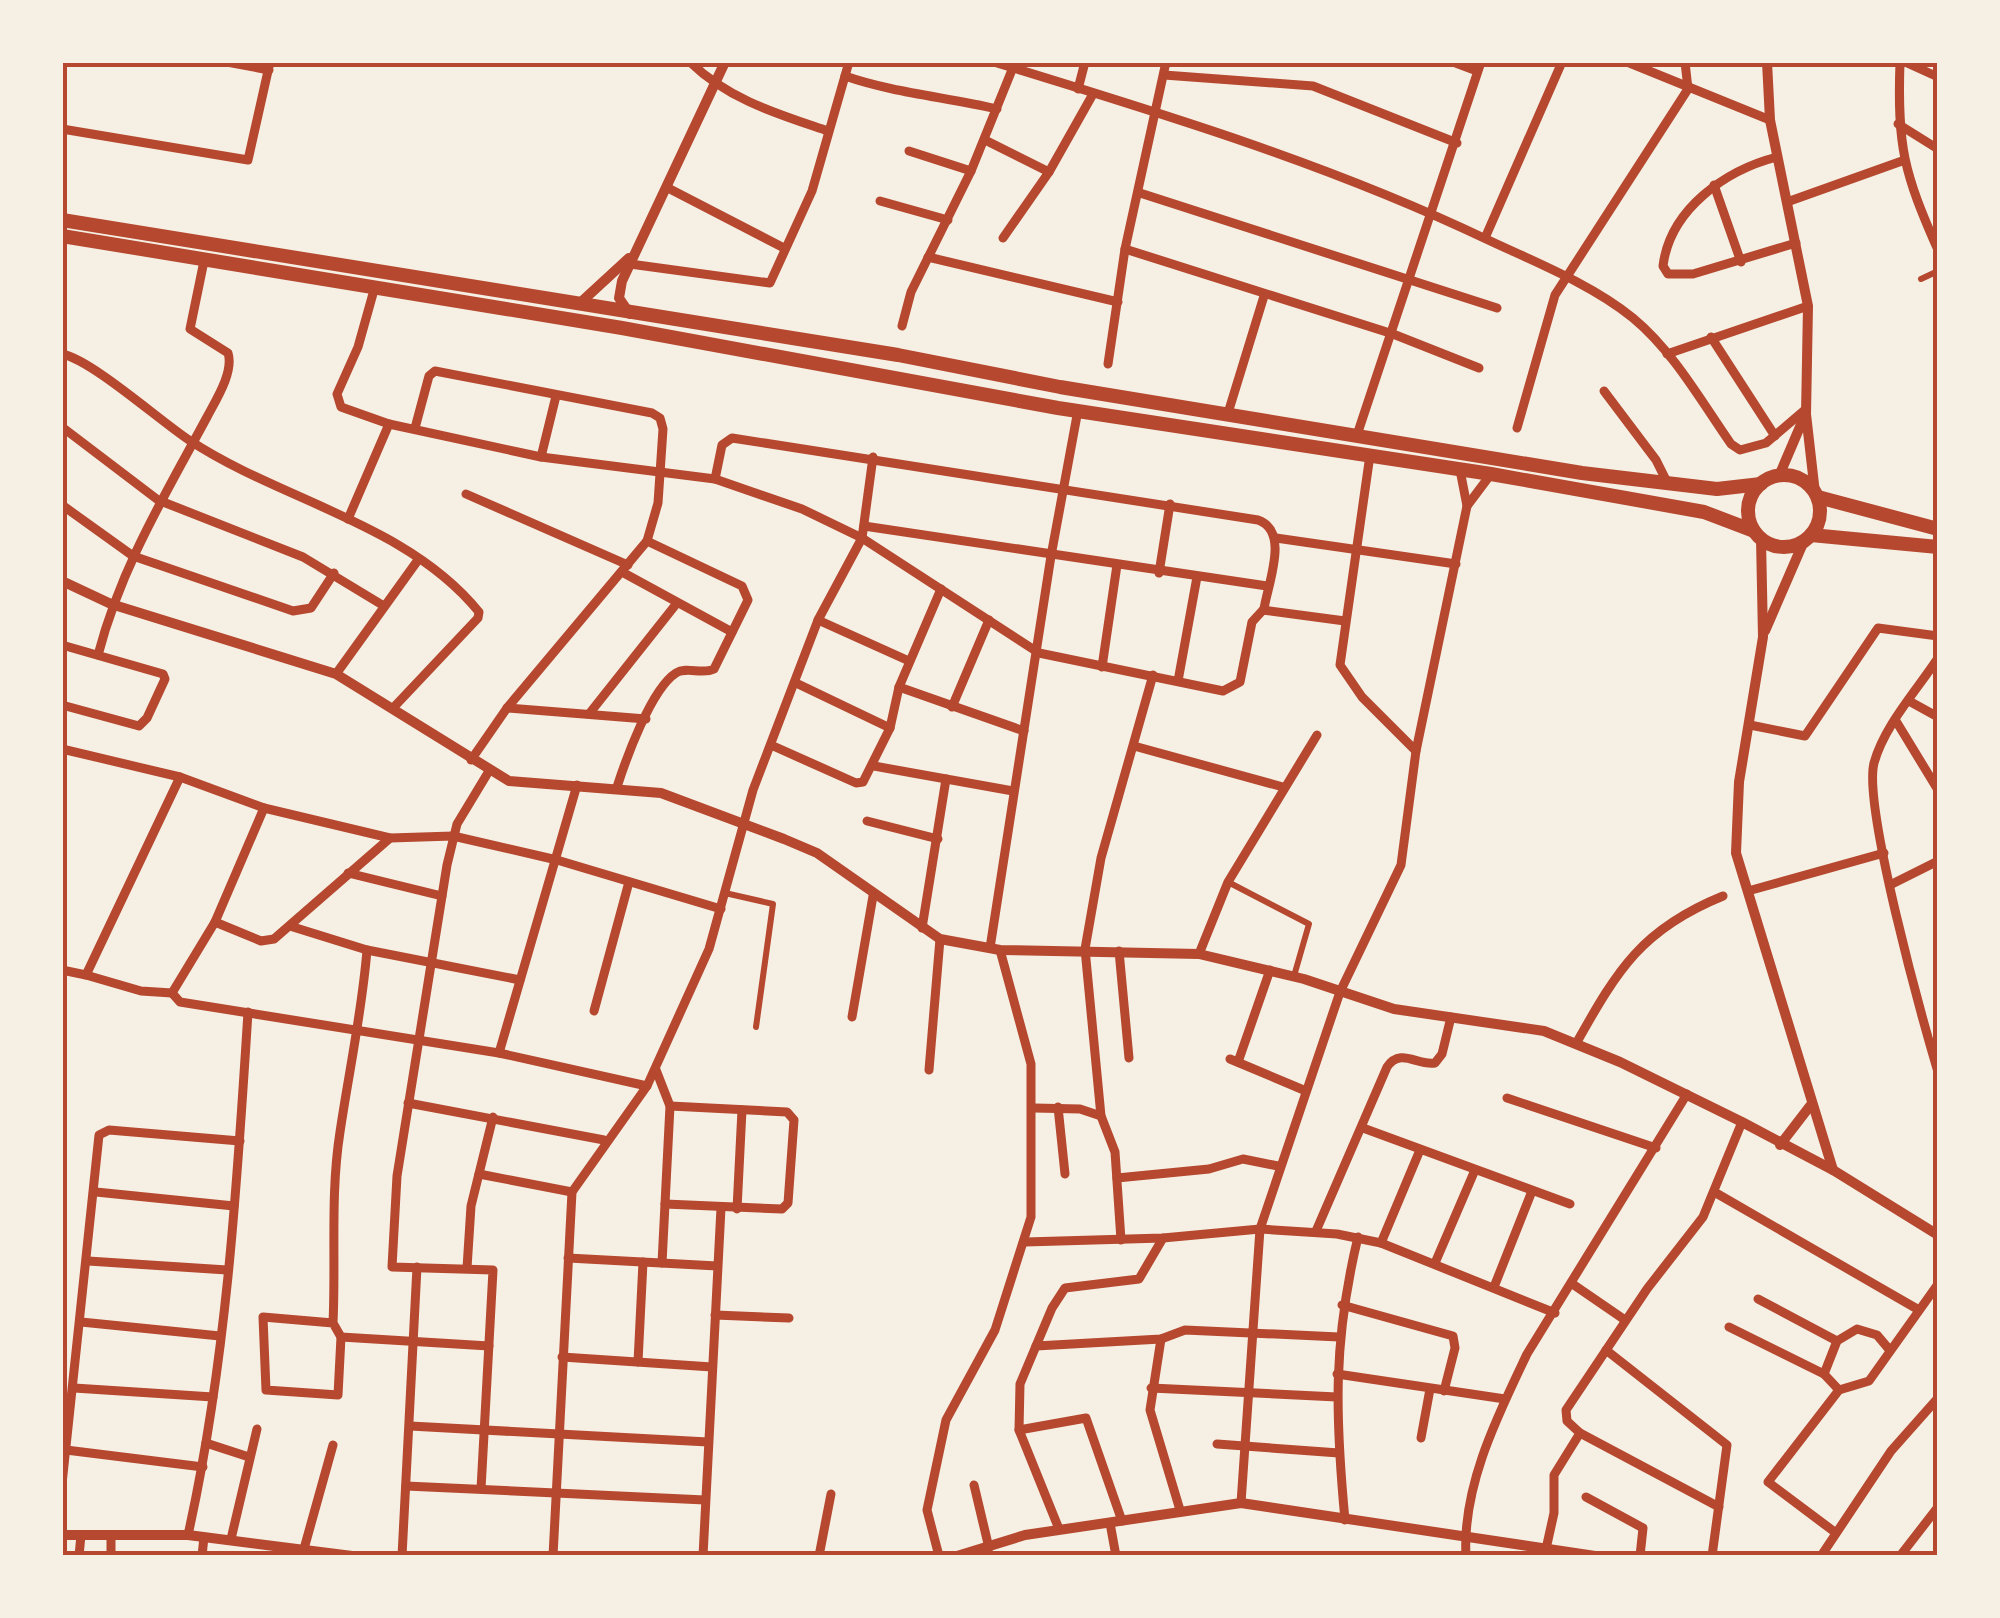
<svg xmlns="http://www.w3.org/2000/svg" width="2000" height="1618" font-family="'Fira Sans',sans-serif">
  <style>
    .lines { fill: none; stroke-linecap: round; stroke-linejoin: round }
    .pedestrian { stroke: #b5482f; stroke-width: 6 }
    .minor { stroke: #b5482f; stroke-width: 9 }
    .tertiary { stroke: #b5482f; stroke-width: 10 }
    .primary { stroke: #b5482f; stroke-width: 14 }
    .neatline { fill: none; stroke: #b5482f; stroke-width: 4 }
  </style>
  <rect width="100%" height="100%" fill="#f6efe4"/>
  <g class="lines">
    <g class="pedestrian">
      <path d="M1921,279L1938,271"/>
      <path d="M1228,882L1309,924L1294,976"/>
      <path d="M725,893L773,904L756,1027"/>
    </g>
    <g class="minor">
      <path d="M227,62L269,70"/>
      <path d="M690,62C729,100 778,114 828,131"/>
      <path d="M994,62C1161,113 1329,164 1486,239C1535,262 1591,284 1633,318C1673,351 1701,401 1731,444L1740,450L1766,443L1806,409"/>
      <path d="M1453,62L1477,71"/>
      <path d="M1627,62L1770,120"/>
      <path d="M1900,62C1897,147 1904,173 1938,250"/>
      <path d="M1905,62L1938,77"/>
      <path d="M1164,75L1313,86L1457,143"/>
      <path d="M845,76C894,93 946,97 997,109"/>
      <path d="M1078,89L1085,62"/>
      <path d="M1898,124L1938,149"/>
      <path d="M62,129L248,160L270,62"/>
      <path d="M985,140L1049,172"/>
      <path d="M909,151L971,171"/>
      <path d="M1777,157C1726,170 1670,209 1663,266L1668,274H1693L1796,243"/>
      <path d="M1714,185L1741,262"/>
      <path d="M668,188L784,248"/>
      <path d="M1140,193L1497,308"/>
      <path d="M880,201L948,220"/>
      <path d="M1787,202L1902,161"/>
      <path d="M1003,238L1049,172L1093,94"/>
      <path d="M1485,238L1562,62"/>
      <path d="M1125,249L1393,334L1479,368"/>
      <path d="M928,257L1118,302"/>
      <path d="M630,264L770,283L812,191L849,62"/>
      <path d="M374,290L358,347L337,394L341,407L389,424L541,457L715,479L802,509L862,538L1039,653L1223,691L1240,682L1252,622L1263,610L1345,621"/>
      <path d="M902,326L911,292L971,171L1014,65"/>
      <path d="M1711,337L1775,436"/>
      <path d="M62,354C92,360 160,421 189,440C281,501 407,523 479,612L478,618L394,707"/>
      <path d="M1667,354L1808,306"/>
      <path d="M1108,364L1125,249L1166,62"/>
      <path d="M1604,391L1656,460L1668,484"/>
      <path d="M1228,413L1264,296"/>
      <path d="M62,427L158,500L303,557L384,606"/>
      <path d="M415,428L429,376L435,371L652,413L660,418L663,429L658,503L647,541L507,708L471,760"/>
      <path d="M1517,428L1555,295L1688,89L1685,62"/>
      <path d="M1357,435L1481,62"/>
      <path d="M1370,455L1340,665L1362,697L1416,751"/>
      <path d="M541,457L556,396"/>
      <path d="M715,479L722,445L732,438L1258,520C1290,531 1268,583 1264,609"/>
      <path d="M466,494L628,565"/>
      <path d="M62,505L133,556L293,611L311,608L334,573"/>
      <path d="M1467,506L1491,474"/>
      <path d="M348,519L389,424"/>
      <path d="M864,526L1267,586"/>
      <path d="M1276,538L1456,564"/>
      <path d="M622,572L732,632"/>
      <path d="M1159,573L1170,504"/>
      <path d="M818,620L909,661"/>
      <path d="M62,645L163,674L165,679L147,718L139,726L62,705"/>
      <path d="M98,655C121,567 165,495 207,417C216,400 234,372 228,353L190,329L204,261"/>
      <path d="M1938,658C1917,690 1884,726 1874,763C1863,807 1922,1018 1938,1072"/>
      <path d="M1102,667L1117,565"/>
      <path d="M336,674L418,560"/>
      <path d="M1178,681L1197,577"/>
      <path d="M796,683L890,728"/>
      <path d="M899,687L1024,731"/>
      <path d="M1909,701L1938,717"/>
      <path d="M952,707L989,620"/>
      <path d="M507,708L646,719"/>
      <path d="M589,714L677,603"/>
      <path d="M1896,721L1938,790"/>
      <path d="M1750,725L1805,736L1878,628L1938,636"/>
      <path d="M771,745L856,783L863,782L890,728L899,687L941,589"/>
      <path d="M1134,746L1283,787"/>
      <path d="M62,749L180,777L264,808L390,838L453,836L557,860L721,909"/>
      <path d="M874,766L1013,791"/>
      <path d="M617,787C626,759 651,689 676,673C687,666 702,675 714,669L748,600L742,586L647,541"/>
      <path d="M867,821L938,839"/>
      <path d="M348,873L442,896"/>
      <path d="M1892,884L1938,861"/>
      <path d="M1748,891L1884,853"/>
      <path d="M215,922L261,941L274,939L390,838"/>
      <path d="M293,927L367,950L520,980"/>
      <path d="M922,928L946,779"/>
      <path d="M990,948L1051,556L1078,410"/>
      <path d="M1119,951L1129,1058"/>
      <path d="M1199,954L1228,882L1317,735"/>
      <path d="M62,970L86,975"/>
      <path d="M172,993L180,1002L499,1053L647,1086"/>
      <path d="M172,993L141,991L86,975L180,777"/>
      <path d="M172,993L215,922L264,808"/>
      <path d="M594,1011L629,882"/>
      <path d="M852,1017L873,896"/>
      <path d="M1577,1042C1618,969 1642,929 1723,896"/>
      <path d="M499,1053L577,785"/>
      <path d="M1230,1059L1306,1091"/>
      <path d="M1238,1062L1270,970"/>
      <path d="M656,1070L670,1106L662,1263"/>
      <path d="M929,1070L940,939"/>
      <path d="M1507,1098L1656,1148"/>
      <path d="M408,1103L604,1140"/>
      <path d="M1058,1107L1065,1174"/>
      <path d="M1034,1108L1080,1109L1101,1116"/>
      <path d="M1363,1128L1570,1204"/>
      <path d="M479,1174L572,1192"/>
      <path d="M1117,1178L1209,1169L1243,1159L1278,1166"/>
      <path d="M96,1192L234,1206"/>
      <path d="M1716,1193L1919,1310"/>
      <path d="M665,1204L782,1209L788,1203L794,1120L787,1112L670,1106"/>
      <path d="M737,1209L742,1110"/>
      <path d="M1316,1231L1387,1067C1401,1047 1417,1066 1435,1063L1442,1054L1451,1017"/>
      <path d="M1121,1240L1115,1152L1101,1116L1085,949L1101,858L1153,675"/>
      <path d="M1025,1242L1163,1238L1260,1229L1337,1234L1381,1243L1555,1313"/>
      <path d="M1381,1243L1420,1150"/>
      <path d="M568,1258L717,1266"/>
      <path d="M88,1261L227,1270"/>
      <path d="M1435,1263L1475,1170"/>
      <path d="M467,1268L471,1206L493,1117"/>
      <path d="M1574,1285L1625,1320"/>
      <path d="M1494,1287L1532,1191"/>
      <path d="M1758,1299L1837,1341"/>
      <path d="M1342,1305L1453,1336L1455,1348L1444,1391"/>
      <path d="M715,1315L789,1318"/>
      <path d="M81,1322L220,1336"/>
      <path d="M333,1323L263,1317L266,1390L338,1395L341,1337L333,1323C336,1260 330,1195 340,1132C349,1071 362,1012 367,950"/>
      <path d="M1729,1327L1824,1374L1839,1390"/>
      <path d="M341,1337L489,1346"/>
      <path d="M1161,1339L1150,1410L1180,1510"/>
      <path d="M1036,1346L1161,1339L1185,1330L1339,1337"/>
      <path d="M1606,1350L1727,1445L1712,1556"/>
      <path d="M562,1357L712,1367"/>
      <path d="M638,1362L643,1262"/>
      <path d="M1337,1374L1505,1399"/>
      <path d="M1824,1374L1837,1341L1857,1329L1877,1335L1888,1348"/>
      <path d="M74,1388L213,1397"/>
      <path d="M1151,1388L1337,1397"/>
      <path d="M1839,1390L1869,1381L1938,1284"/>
      <path d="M410,1426L708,1442"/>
      <path d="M1019,1430L1086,1418L1122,1521"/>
      <path d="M1580,1433L1719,1507"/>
      <path d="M1421,1438L1430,1389"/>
      <path d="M206,1443L249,1457"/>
      <path d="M1217,1444L1339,1453"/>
      <path d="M66,1450L203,1467"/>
      <path d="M62,1484L99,1135L109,1130L240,1141"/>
      <path d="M974,1485L989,1548"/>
      <path d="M406,1486L705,1500"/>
      <path d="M481,1489L493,1270L392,1267L397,1176L447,865L457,824L489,771"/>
      <path d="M1586,1497L1643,1528L1640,1556"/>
      <path d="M1241,1503L1260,1229L1340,992L1401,865L1416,751L1467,506L1460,470"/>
      <path d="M1345,1520C1335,1414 1333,1341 1358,1237"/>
      <path d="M1110,1523L1116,1556"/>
      <path d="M1059,1529L1019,1430L1020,1384L1052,1308L1065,1288L1139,1279L1163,1238"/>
      <path d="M1836,1533L1768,1482L1839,1390"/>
      <path d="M111,1535V1556"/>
      <path d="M188,1535C226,1364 237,1187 248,1012"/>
      <path d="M231,1539L257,1429"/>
      <path d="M1546,1549L1554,1513V1475L1580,1433L1567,1421L1566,1410L1647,1289L1703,1217L1742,1122"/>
      <path d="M79,1556L81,1535"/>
      <path d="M202,1556L204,1537"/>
      <path d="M302,1556L333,1445"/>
      <path d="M402,1556L417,1267"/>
      <path d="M553,1556L572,1192L647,1086L709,949L753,790L818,620L862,538L873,457"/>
      <path d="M703,1556L721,1208"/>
      <path d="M819,1556L831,1494"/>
      <path d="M939,1556L927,1510L946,1420L995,1330L1031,1217V1064L1000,950"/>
      <path d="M1466,1556C1462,1486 1498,1415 1527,1354L1687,1094"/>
      <path d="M1821,1556L1891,1451L1938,1398"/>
      <path d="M1900,1556L1938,1507"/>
    </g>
    <g class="tertiary">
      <path d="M1767,62L1770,120L1808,306L1806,414L1815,493"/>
      <path d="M579,304L629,258"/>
      <path d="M630,314L619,298L622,281L725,62"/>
      <path d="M1779,476L1805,415"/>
      <path d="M1761,539L1763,637L1739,782L1736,853L1833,1170"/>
      <path d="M62,581L111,604L336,674L509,781L661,793L784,839L817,853L940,939L1000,950L1199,954L1304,979L1394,1009L1544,1031L1620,1062L1742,1122L1833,1170L1938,1235"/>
      <path d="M1765,631L1804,541"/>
      <path d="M1780,1145L1810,1106"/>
      <path d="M62,1535H188L352,1556"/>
      <path d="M957,1556L1025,1535L1241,1503L1595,1556"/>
    </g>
    <g class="primary">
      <path d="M62,220L898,355L1060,387L1582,473L1717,489L1761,484"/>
      <path d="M62,236L622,328L1058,408L1491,474L1704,512L1754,531"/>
      <circle cx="1784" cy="511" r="36"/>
      <path d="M1818,497L1938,529"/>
      <path d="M1811,535L1938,547"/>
    </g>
  </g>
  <rect width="2000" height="1618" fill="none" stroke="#f6efe4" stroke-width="130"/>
  <rect x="65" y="65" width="1870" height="1488" class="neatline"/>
</svg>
